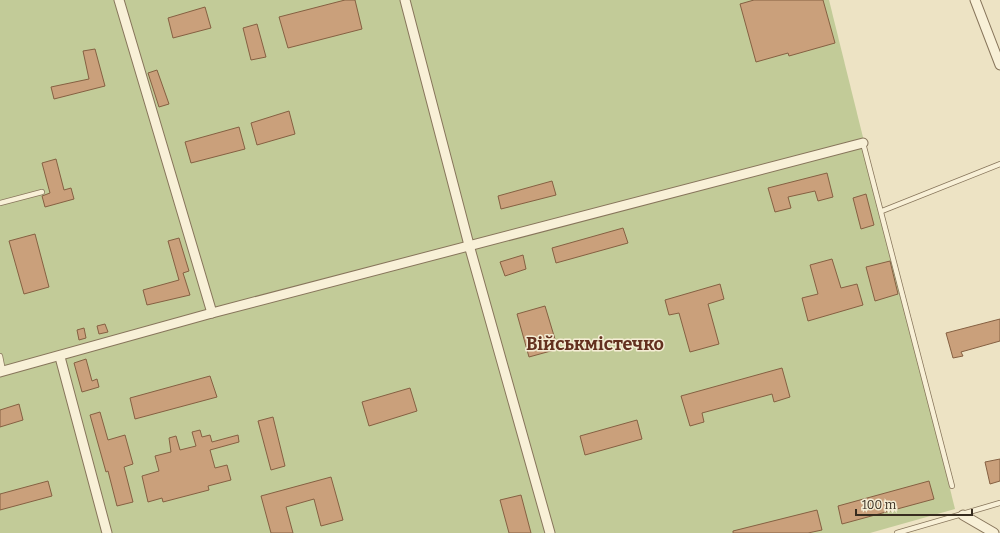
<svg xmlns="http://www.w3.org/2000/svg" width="1000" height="533" font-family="Bitter,serif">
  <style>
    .green { fill: #c2cb98 }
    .building { fill: #caa07b; stroke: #856042 }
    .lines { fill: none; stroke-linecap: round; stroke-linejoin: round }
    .lane-casing { stroke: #87755b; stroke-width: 6 }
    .street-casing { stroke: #87755b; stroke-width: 11 }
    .lane { stroke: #f8f0d7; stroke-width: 4.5 }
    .street { stroke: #f8f0d7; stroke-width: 9 }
    .labels { text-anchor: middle; stroke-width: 3; stroke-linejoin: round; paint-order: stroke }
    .district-label { font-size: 18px; font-weight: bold; fill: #63311f; stroke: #f4edd4 }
  </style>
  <rect width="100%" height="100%" fill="#ede3c4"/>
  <path class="green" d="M0,0H829L955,509L870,533H0Z"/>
  <g class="building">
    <path d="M345,0H355L362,29L288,48L279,17Z"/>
    <path d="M754,0H823L835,43L789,56L788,53L756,62L740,4Z"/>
    <path d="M205,7L211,28L173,38L168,18Z"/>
    <path d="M257,24L266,57L251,60L243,28Z"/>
    <path d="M95,49L105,86L54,99L51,87L89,79L83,51Z"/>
    <path d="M157,70L169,104L159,107L148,73Z"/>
    <path d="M289,111L295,134L257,145L251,123Z"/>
    <path d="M239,127L245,149L191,163L185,142Z"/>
    <path d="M56,159L64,190L71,188L74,199L45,207L42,196L50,193L42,163Z"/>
    <path d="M827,173L833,197L818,201L815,191L788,197L791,208L775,212L768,188Z"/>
    <path d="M552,181L556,195L501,209L498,196Z"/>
    <path d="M866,194L874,225L861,229L853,198Z"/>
    <path d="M623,228L628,243L556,263L552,248Z"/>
    <path d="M35,234L49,287L24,294L9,241Z"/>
    <path d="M179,238L189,271L183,273L190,295L147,305L143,290L179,280L168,241Z"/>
    <path d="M523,255L526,269L505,276L500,262Z"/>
    <path d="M832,259L841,288L857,284L863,305L808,321L802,298L818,294L810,265Z"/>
    <path d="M890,261L898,294L875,301L866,267Z"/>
    <path d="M720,284L724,299L708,304L719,344L690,352L679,313L669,315L665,300Z"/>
    <path d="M545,306L558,349L529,357L517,314Z"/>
    <path d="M1000,319V341L961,352L963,356L953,358L946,333Z"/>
    <path d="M105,324L108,332L99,334L97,326Z"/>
    <path d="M84,328L86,338L79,340L77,330Z"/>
    <path d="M86,359L92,381L97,379L99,387L82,392L74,363Z"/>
    <path d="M782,368L790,397L774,402L772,394L702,413L704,422L690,426L681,396Z"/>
    <path d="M210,376L217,397L135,419L130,398Z"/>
    <path d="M410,388L417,411L369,426L362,402Z"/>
    <path d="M19,404L23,420L0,427V410Z"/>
    <path d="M100,412L108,440L125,435L133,464L124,467L133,502L117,506L108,471L106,472L90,415Z"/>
    <path d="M273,417L285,466L271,470L258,421Z"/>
    <path d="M637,420L642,439L585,455L580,436Z"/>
    <path d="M200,430L202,437L210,435L212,442L238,435L239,442L210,450L215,468L227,465L231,480L208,486L209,490L163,502L162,498L148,502L142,476L159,471L155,456L171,452L169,438L176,436L180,450L196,446L192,432Z"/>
    <path d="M1000,459V481L990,484L985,462Z"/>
    <path d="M331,477L343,520L321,526L314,499L286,507L293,533H271L261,496Z"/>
    <path d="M48,481L52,496L0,510V494Z"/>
    <path d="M929,481L934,499L842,524L838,506Z"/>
    <path d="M521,495L531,533H509L500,500Z"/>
    <path d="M817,510L822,530L808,533H733V531Z"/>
  </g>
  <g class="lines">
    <g class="lane-casing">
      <g id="lane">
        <path d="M863,143L952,486"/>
        <path d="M0,203L42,192"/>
        <path d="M882,211L1000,164"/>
        <path d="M0,356L3,371"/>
        <path d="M897,533L1000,503"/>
      </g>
    </g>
    <g class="street-casing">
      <g id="street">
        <path d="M119,0L212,313"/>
        <path d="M405,0L469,245L550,533"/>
        <path d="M975,0L1000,65"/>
        <path d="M60,357L107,533"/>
        <path d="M0,372L212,313L863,143"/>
        <path d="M963,515L994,533"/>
      </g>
    </g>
    <use href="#lane" class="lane"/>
    <use href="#street" class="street"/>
  </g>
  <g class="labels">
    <g class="district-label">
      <text x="595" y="350">Військмістечко</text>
    </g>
  </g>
  <path d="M856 509v6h116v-6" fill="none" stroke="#372c1f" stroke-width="2"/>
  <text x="862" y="509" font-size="12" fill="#372c1f" stroke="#f4edd4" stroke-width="3" paint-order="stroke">100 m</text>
</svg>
